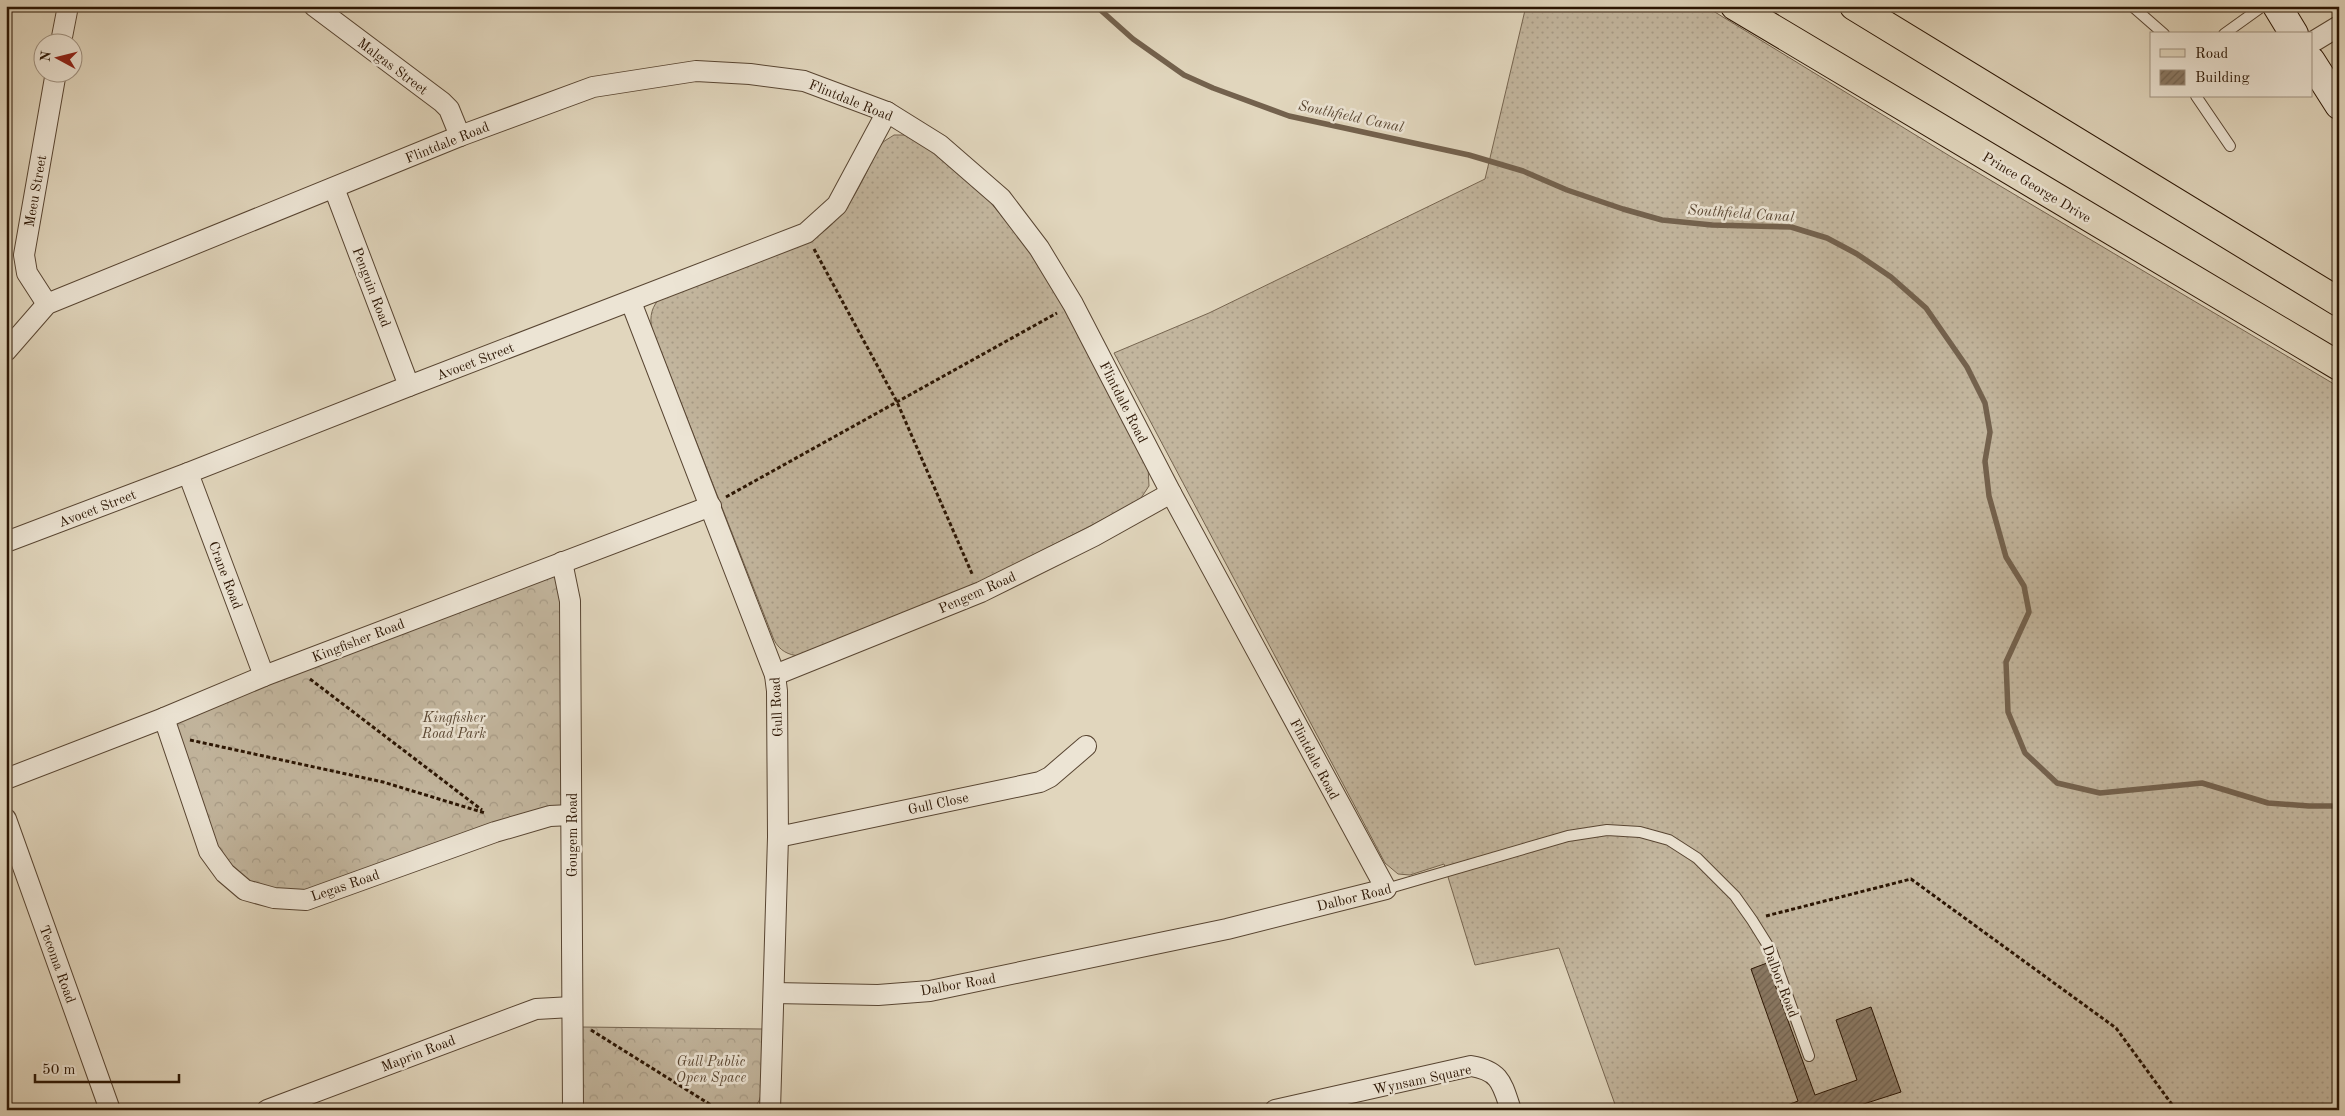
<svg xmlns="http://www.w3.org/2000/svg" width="2345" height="1116" font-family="'Old Standard TT',serif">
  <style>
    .grass { fill: url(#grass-dots); stroke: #766550 }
    .forest { fill: url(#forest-crowns); stroke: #766550 }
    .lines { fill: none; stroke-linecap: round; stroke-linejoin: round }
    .stream { stroke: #73614d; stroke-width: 5.5 }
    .building { fill: url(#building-hatch); stroke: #2b1503 }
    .lane-casing { stroke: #584532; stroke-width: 12 }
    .street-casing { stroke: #584532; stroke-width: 22 }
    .secondary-casing { stroke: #2b1503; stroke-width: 30 }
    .primary-casing { stroke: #2b1503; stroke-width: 30 }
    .path { stroke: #2b1503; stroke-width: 3; stroke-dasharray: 4 2.5; stroke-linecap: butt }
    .lane { stroke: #ece4d4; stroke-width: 10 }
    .street { stroke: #ece4d4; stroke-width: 20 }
    .secondary { stroke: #ece4d4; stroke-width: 28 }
    .primary { stroke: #e1d6bd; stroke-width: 28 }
    .labels { text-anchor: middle; stroke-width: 5; stroke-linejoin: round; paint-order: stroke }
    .street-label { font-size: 14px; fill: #2b1503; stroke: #ece4d4 }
    .park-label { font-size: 14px; font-style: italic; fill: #584531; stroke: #ece4d4 }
    .water-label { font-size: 15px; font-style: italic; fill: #5b4834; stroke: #ece4d4 }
  </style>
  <defs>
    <pattern id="grass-dots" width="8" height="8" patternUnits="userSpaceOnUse" patternTransform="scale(1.25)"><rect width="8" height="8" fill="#c2b59d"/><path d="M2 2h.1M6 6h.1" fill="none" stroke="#a79b86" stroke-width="1.8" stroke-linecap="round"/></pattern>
    <pattern id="forest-crowns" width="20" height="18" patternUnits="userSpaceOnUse" patternTransform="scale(1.25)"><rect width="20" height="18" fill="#c2b59d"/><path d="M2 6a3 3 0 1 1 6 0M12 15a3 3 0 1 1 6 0" fill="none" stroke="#a79b86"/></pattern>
    <pattern id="building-hatch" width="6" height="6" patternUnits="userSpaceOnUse" patternTransform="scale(1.25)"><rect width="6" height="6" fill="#8a7964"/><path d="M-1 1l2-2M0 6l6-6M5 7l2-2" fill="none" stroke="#716250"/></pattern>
  </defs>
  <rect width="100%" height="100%" fill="#e1d6bd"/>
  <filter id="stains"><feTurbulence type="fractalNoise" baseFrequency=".004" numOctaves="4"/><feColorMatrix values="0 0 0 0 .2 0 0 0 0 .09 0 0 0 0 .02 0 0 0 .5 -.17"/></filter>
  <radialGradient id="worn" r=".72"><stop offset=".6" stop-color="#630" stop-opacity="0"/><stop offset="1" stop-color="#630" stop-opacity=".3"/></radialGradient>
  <g class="grass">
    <path d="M1526,6H1705L1953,158L2339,387V1110H1617L1559,948L1475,965L1444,864L1410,875L1398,874L1385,863L1114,353L1209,313L1485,179Z"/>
    <path d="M894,135H906L935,152L986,197L1029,249L1047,277L1148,467L1149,486L1139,501L1002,571L938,601L800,656C788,655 780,651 774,640L652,329C649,316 652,306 661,297L817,236C849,216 862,180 879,147L883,142Z"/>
  </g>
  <g class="forest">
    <path d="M562,562L571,815L306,900L225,873L164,718Z"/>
    <path d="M581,1027L763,1029L762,1092L759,1101L753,1110H581Z"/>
  </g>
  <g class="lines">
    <path class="stream" d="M1096,6L1133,39L1184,75L1213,88L1289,116L1469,155L1523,171L1567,190L1623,209L1662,220L1712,225L1791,227L1827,238L1857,254L1891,277L1926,308L1967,367L1985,403L1990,432L1985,461L1989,496L2006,557L2024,586L2029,612L2006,662L2008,712L2025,753L2057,783L2100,793L2202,783L2268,803L2309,806H2339"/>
  </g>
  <path class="building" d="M1767,963L1815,1095L1857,1080L1836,1020L1871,1007L1901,1092L1845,1110H1781L1780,1108L1798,1101L1751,969Z"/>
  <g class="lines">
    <g class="lane-casing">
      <g id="lane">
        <path d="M2132,6L2164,34"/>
        <path d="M2224,34L2263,6"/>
        <path d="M2196,96L2230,146"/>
        <path d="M1386,889L1568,836L1607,830L1640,832L1669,840L1697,858L1735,896L1752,920L1772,952L1809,1056"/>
      </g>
    </g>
    <g class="street-casing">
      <g id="street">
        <path d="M314,6L442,102L449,109L460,136"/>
        <path d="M61,42L68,6"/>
        <path d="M2311,43L2339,26"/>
        <path d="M334,188L409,386"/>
        <path d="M631,302L775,675L777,691L778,837L770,1110"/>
        <path d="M47,304L27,273L24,255L56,72"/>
        <path d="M6,351L47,304L460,136L593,87L696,71L750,74L804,81L887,112L940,145L1001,198L1039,248L1073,304L1171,493L1386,889L1227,929L930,991L878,995L774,993"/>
        <path d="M188,473L264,676"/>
        <path d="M6,542L188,473L409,386L806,233L837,205L887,112"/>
        <path d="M562,562L570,601L573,1110"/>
        <path d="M775,675L981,592L1094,536L1171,493"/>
        <path d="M164,718L209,851L225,873L245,890L274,898L306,900L495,832L550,816L571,815"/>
        <path d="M6,779L164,718L264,676L711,506"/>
        <path d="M6,819L110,1110"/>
        <path d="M778,837L1040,782L1050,777L1086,746"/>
        <path d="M267,1110L536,1009L572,1007"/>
        <path d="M1275,1110L1471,1066C1501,1071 1502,1084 1511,1110"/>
      </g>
    </g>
    <g class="secondary-casing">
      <g id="secondary">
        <path d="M2277,6L2294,34"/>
        <path d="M2311,61L2339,105"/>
      </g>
    </g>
    <g class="primary-casing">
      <g id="primary">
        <path d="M1735,6L2339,366"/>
        <path d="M1854,6L2339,302"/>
      </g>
    </g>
    <g class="path">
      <path d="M814,249L897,402L973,576"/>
      <path d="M726,497L1057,313"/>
      <path d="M310,679L482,810"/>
      <path d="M190,740L383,782L485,813"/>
      <path d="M1766,916L1911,879L2116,1028L2176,1110"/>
      <path d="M591,1030L719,1110"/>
    </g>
    <use href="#lane" class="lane"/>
    <use href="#street" class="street"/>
    <use href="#secondary" class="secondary"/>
    <use href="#primary" class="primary"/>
  </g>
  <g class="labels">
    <g class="street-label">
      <text transform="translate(393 66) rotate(37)" y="5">Malgas Street</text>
      <text transform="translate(851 100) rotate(22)" y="5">Flintdale Road</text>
      <text transform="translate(447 142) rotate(-22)" y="5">Flintdale Road</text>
      <text transform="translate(2037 187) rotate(31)" y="5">Prince George Drive</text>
      <text transform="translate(35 191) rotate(-80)" y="5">Meeu Street</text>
      <text transform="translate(372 287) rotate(69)" y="5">Penguin Road</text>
      <text transform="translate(475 361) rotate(-21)" y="5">Avocet Street</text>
      <text transform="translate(1124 402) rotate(63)" y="5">Flintdale Road</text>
      <text transform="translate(97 508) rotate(-21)" y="5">Avocet Street</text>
      <text transform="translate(226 575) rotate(69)" y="5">Crane Road</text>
      <text transform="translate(977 592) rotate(-24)" y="5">Pengem Road</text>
      <text transform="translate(358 640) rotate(-21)" y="5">Kingfisher Road</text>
      <text transform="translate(776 707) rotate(-93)" y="5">Gull Road</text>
      <text transform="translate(1315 759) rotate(62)" y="5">Flintdale Road</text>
      <text transform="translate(938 803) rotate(-12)" y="5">Gull Close</text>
      <text transform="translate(572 835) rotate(-90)" y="5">Gougem Road</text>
      <text transform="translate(345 885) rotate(-19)" y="5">Legas Road</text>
      <text transform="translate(1354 897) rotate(-14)" y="5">Dalbor Road</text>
      <text transform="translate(58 964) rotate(70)" y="5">Tecoma Road</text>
      <text transform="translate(1781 981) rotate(69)" y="5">Dalbor Road</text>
      <text transform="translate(958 984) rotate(-10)" y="5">Dalbor Road</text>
      <text transform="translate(418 1053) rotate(-21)" y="5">Maprin Road</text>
      <text transform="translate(1422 1079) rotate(-12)" y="5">Wynsam Square</text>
    </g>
    <g class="park-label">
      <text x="454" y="722">Kingfisher<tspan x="454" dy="16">Road Park</tspan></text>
      <text x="711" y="1066">Gull Public<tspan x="711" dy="16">Open Space</tspan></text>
    </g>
    <g class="water-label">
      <text transform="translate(1351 116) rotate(12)" y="5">Southfield Canal</text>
      <text transform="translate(1741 213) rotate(4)" y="5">Southfield Canal</text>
    </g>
  </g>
  <rect width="2345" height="1116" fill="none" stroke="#e1d6bd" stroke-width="25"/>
  <rect x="8" y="8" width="2330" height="1101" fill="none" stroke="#2b1503" stroke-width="2.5"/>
  <rect x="12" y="12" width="2320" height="1091" fill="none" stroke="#2b1503"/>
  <rect x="2150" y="32" width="162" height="65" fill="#ece4d4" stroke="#9f9180"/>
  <rect x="2160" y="49" width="25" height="8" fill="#e1d6bd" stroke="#9f9180"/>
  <text x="2195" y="58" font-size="15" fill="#2b1503">Road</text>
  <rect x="2160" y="70" width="25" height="15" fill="url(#building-hatch)" stroke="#9f9180"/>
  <text x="2195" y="82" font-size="15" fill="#2b1503">Building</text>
  <g transform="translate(58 58) rotate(277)"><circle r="24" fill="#ece4d4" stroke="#9f9180"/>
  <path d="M0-4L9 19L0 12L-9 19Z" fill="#8f2418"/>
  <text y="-8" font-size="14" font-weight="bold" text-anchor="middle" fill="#2b1503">N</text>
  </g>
  <path d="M35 1074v8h144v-8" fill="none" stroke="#2b1503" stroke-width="2.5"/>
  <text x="42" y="1074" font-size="15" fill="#2b1503" stroke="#ece4d4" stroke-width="4" paint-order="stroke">50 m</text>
  <rect width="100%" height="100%" filter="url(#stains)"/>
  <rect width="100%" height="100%" fill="url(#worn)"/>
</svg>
